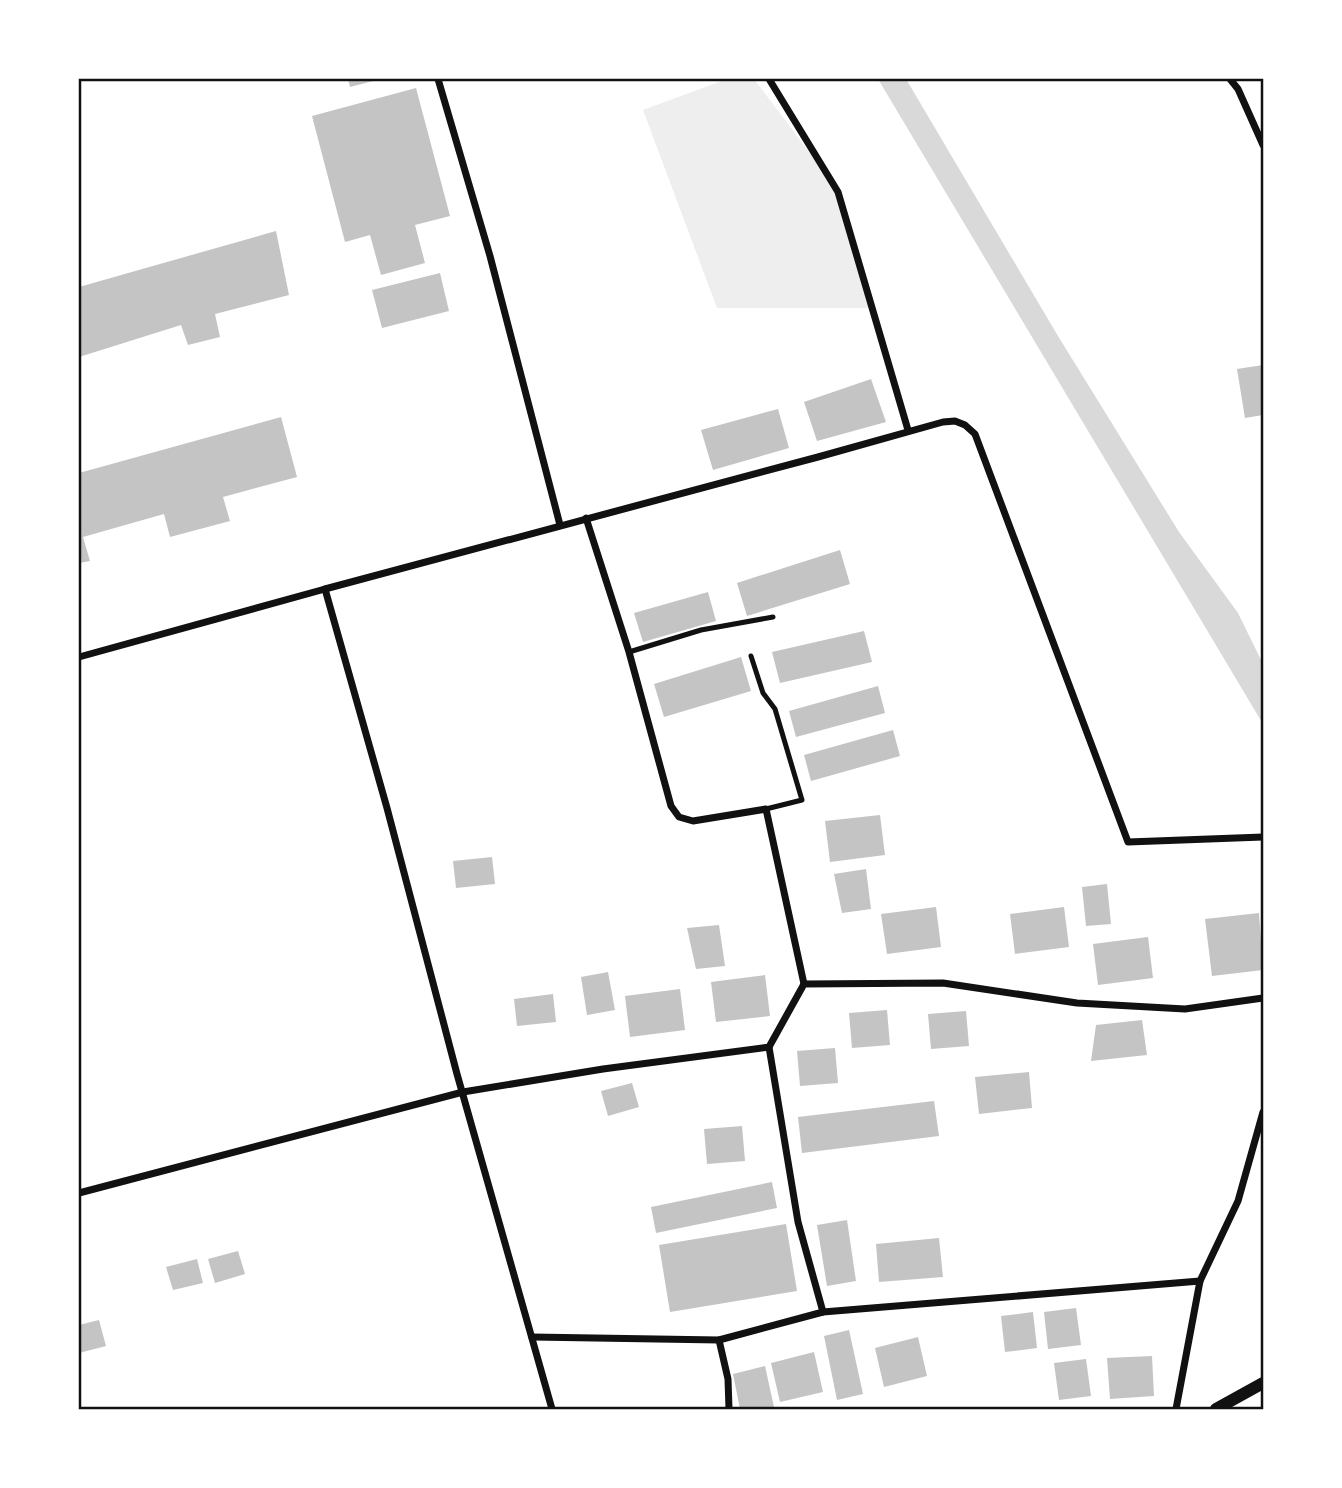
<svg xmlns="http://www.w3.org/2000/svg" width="1342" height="1488" font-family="Arial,sans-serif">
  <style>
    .green { fill: #eee }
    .water { fill: #d9d9d9 }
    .building { fill: #c4c4c4 }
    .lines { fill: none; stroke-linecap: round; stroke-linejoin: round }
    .service { stroke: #111; stroke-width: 5 }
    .minor { stroke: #111; stroke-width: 7 }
    .tertiary { stroke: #111; stroke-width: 12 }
    .neatline { fill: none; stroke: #111; stroke-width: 2.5 }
  </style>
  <rect width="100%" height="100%" fill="#fff"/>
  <path class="green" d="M727,79H754L834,185L872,308H717L643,110Z"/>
  <path class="water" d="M878,79H906L1058,336L1179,532L1238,613L1263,664V724Z"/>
  <g class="building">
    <path d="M348,79H377V80L350,87Z"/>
    <path d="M416,88L450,216L415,225L425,263L381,275L370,235L345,242L312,116Z"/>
    <path d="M276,231L289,295L215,314L220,337L188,345L181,325L79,357V287Z"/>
    <path d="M440,273L449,311L382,328L372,290Z"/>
    <path d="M1263,365V415L1245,418L1237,369Z"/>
    <path d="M871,379L886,422L817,441L804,402Z"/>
    <path d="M778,409L789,448L713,470L701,430Z"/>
    <path d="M281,417L297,477L223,497L230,521L170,537L164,514L83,537L90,561L79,563V473Z"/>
    <path d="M840,550L850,584L747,616L737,583Z"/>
    <path d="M708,592L716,621L643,642L634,613Z"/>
    <path d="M864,631L872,662L780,683L772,652Z"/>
    <path d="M741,657L751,691L664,717L654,684Z"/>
    <path d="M878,686L885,713L796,737L789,711Z"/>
    <path d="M893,730L900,756L811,781L804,755Z"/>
    <path d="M880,815L885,855L830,862L825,821Z"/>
    <path d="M492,857L495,884L456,888L453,861Z"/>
    <path d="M866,869L871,909L842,913L834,874Z"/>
    <path d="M1107,884L1111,924L1086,926L1082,887Z"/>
    <path d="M936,907L941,947L887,954L881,914Z"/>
    <path d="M1064,907L1069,947L1015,954L1010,914Z"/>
    <path d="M1259,913L1263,970L1212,976L1205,919Z"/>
    <path d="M719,925L725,966L696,969L687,928Z"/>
    <path d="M1148,937L1153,978L1098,985L1093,944Z"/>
    <path d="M608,972L615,1010L587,1015L581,977Z"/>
    <path d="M765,975L770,1016L716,1022L711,982Z"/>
    <path d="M680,989L685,1030L630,1037L625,996Z"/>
    <path d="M553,994L556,1022L517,1026L514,999Z"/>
    <path d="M887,1010L890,1045L852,1048L849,1013Z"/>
    <path d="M966,1011L969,1046L931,1049L928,1014Z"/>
    <path d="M1142,1020L1147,1055L1091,1061L1096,1025Z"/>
    <path d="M835,1048L838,1083L800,1086L797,1051Z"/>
    <path d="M1029,1072L1032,1108L979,1114L975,1077Z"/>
    <path d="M632,1083L639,1107L608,1116L601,1091Z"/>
    <path d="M934,1101L939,1136L802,1153L798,1117Z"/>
    <path d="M742,1126L745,1161L707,1164L704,1129Z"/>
    <path d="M772,1182L777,1208L656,1233L651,1207Z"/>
    <path d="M847,1220L856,1281L827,1286L817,1225Z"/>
    <path d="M786,1224L797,1291L670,1312L659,1245Z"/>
    <path d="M939,1238L943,1277L879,1282L876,1244Z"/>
    <path d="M238,1251L245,1274L215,1283L208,1259Z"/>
    <path d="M197,1259L203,1283L173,1290L166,1267Z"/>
    <path d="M1076,1308L1081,1345L1048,1349L1044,1312Z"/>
    <path d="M1033,1312L1037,1348L1005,1352L1001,1316Z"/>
    <path d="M99,1320L106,1346L79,1353V1325Z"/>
    <path d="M849,1330L863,1394L837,1400L824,1336Z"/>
    <path d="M918,1337L927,1376L884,1387L875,1348Z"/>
    <path d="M814,1352L823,1392L780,1402L771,1363Z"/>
    <path d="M1152,1356L1154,1396L1110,1399L1107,1358Z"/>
    <path d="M1086,1359L1091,1396L1059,1400L1054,1363Z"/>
    <path d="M765,1366L774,1407L740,1409L733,1374Z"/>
  </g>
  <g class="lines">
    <g class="service">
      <path d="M629,652L701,630L773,617"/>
      <path d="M751,656L763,693L775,709L802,800L766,809"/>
    </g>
    <g class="minor">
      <path d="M438,79L490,256L560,525"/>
      <path d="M769,79L838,192L908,430"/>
      <path d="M1230,79L1238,89L1263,145"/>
      <path d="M586,518L629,652L671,806L679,817L693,821L766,809L804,984"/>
      <path d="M325,589L818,457L943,422L955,421L965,425L975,434L1128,842L1263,837"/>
      <path d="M79,657L325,589L387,808L457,1074L552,1409"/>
      <path d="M769,1047L798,1222L823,1312"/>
      <path d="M79,1193L463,1092L603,1069L769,1047L804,984L943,983L1077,1003L1185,1009L1263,998"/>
      <path d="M532,1337L719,1340L823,1312L1200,1281"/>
      <path d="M719,1340L728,1379L729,1409"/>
      <path d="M1176,1409L1200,1281L1238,1201L1263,1112"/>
    </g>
    <path class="tertiary" d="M1216,1409L1263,1383"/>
  </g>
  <rect width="1342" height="1488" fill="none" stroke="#ffffff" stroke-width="161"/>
  <rect x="80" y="80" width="1182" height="1328" class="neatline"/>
</svg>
